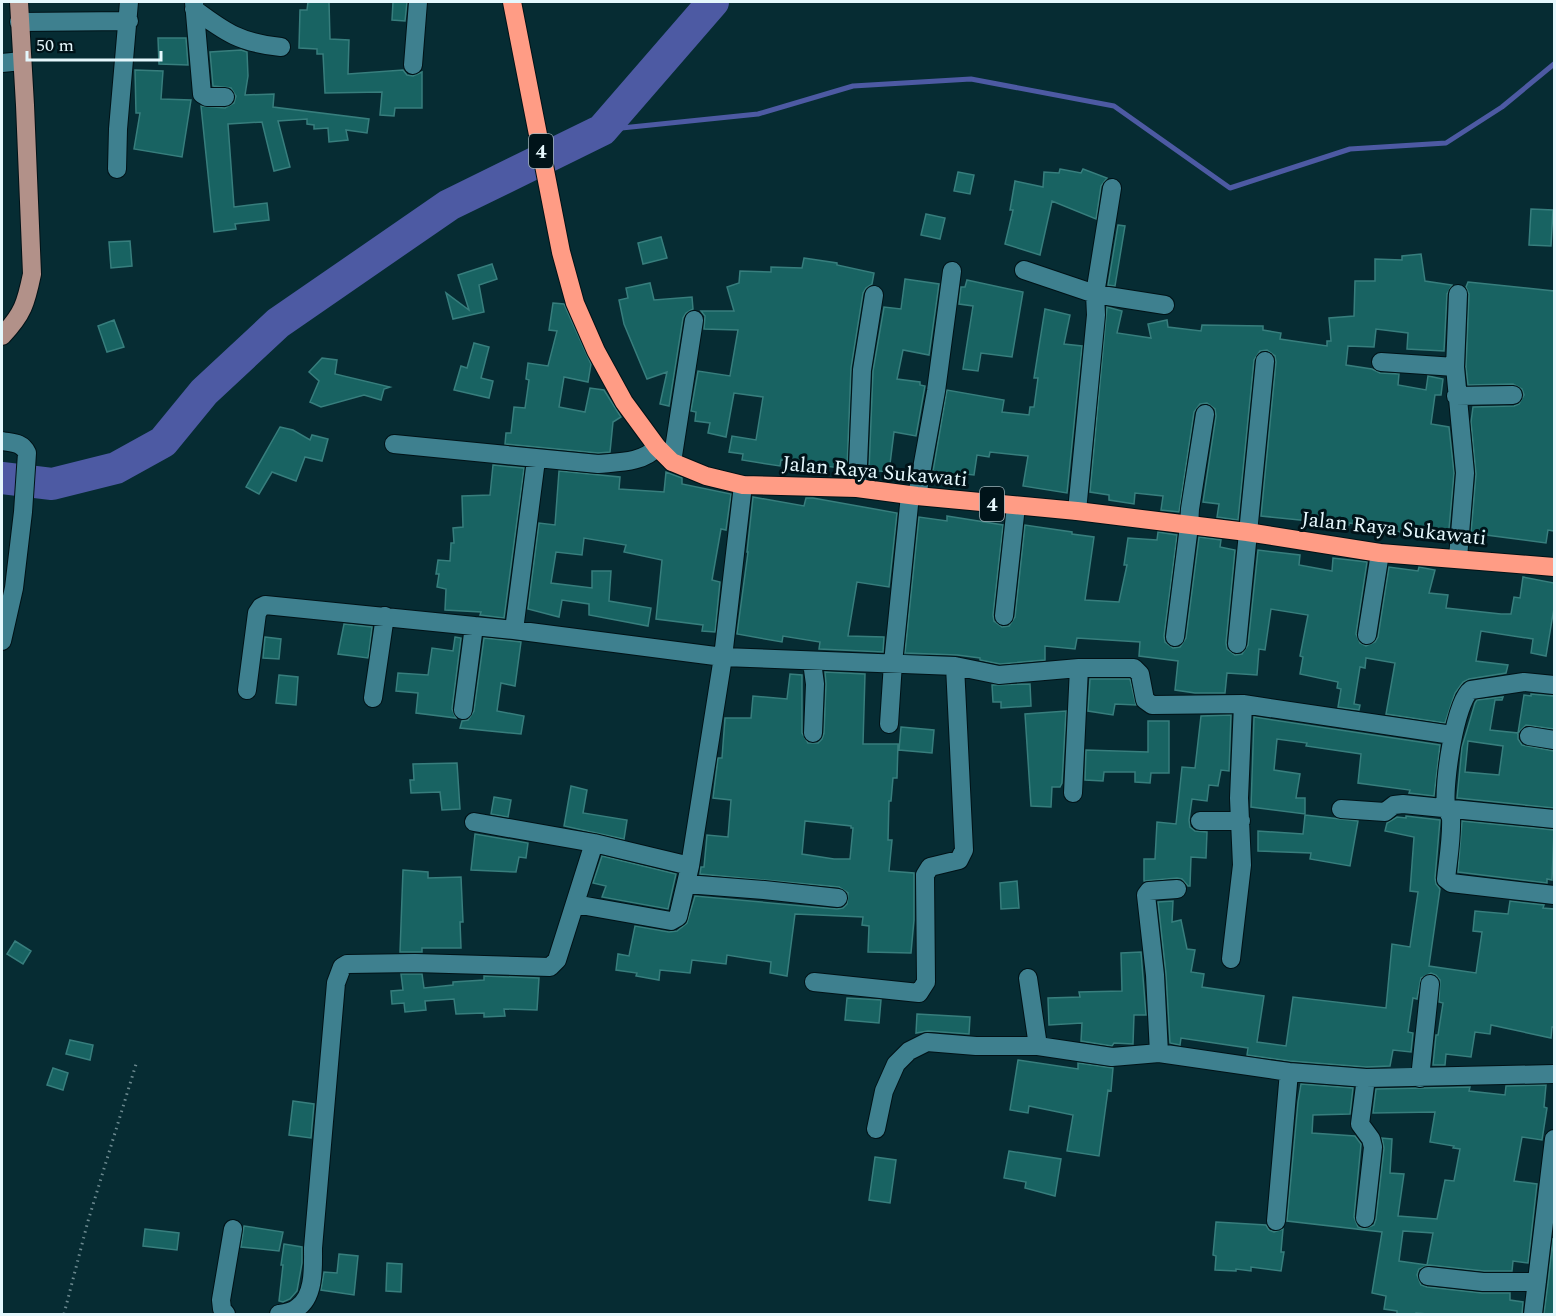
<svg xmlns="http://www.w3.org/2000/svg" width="1556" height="1316" font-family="Spectral,serif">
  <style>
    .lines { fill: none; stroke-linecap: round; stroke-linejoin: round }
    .stream { stroke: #4d5aa3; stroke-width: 5 }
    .river { stroke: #4d5aa3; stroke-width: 32 }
    .building { fill: #186362; stroke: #377e7d; stroke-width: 1.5; fill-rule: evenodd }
    .minor-casing { stroke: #011217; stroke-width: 20 }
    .major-casing { stroke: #011217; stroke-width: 20 }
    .highway-casing { stroke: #011217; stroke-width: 20 }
    .path { stroke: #6c8a90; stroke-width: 3; stroke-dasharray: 1.5 4.5; stroke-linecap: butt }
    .minor { stroke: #3e808f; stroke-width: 18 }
    .major { stroke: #b29189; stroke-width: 18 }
    .highway { stroke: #ff9c85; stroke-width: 18 }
    .labels { text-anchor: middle; stroke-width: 6; stroke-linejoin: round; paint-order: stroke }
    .shield { fill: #001319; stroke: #a0b3b9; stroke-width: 1.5 }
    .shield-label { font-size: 20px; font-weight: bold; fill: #e5f8fd }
    .street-label { font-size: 21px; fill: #e5f8fd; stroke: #001319 }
  </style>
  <rect width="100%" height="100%" fill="#062c33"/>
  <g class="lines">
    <!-- stream -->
    <path class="stream" d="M602,130L758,114L853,86L971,79L1114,106L1230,188L1350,149L1446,143L1502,107L1554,64"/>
    <!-- river -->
    <path class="river" d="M2,478L52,484L116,468L163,442L204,392L278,323L449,205L602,130L713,2"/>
  </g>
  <!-- building -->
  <path class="building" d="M308,2H329L330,39L349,40L348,74L403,70L407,75L413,76L422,72V108H395L394,116L380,115L382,92L325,93L323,54H317V49L299,48L300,10H307Z
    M393,2H407L405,21L392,20Z
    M158,38H186L188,65L159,64Z
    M241,50L247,52L248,76L245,95L274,94L273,107L369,119L367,133L346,130L348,140L329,142L328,128L314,129V125L307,124V119L278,121L290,167L274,171L262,122L228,124L234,207L267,203L269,220L235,224L236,229L214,232L201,106L225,108L234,103L236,96L231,88L213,86L210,52Z
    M135,70L163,71L161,99L191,100L182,157L134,149L140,113H136Z
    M1060,169L1081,173L1083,169L1107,178L1101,186L1096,219L1052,201L1040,255L1005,244L1013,210H1010L1015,181L1043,187L1044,172L1059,173Z
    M958,172L974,175L970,194L954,191Z
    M1531,209L1553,210L1551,246L1529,245Z
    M926,214L945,218L940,239L921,235Z
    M1118,225L1125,226L1115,286L1108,285Z
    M661,237L667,258L643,264L638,243Z
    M130,241L132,266L111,268L109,242Z
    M1421,254L1425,281L1452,285L1447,294L1444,351L1407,349L1408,333L1376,329L1374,347L1348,346L1346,365L1372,369L1380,373L1399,374L1398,385L1426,390L1428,376L1443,379L1441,395H1435L1431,424L1449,427L1454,473L1448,540L1395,531L1394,535L1380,533L1381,528L1349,523V525L1261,516L1276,362L1275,356L1267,350L1260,351L1254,360L1238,520L1217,517L1219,504L1203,502L1216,416L1215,409L1207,403L1200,404L1194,412L1179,512L1161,510L1163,496L1135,493L1134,504L1109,500V495L1090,492L1107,307L1122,311L1117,333L1151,338L1148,324L1167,320L1168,327L1201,331L1202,325L1263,326V330L1281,333L1280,339L1327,346V341H1331L1329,318L1354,316L1355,281H1375V259L1402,260V256Z
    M804,258L837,263V265L874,273L872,284L866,288L863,293L851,368L847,469L781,460L780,466L742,460L743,454L729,452L732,436L756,440L763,397L734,393L726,437L708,433L710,423L695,421L696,412L691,411L698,371L730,376L738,330L704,329L705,316L701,311H734L727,287L739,283L740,271L771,272V267L802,268Z
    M492,264L497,279L479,285L484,312L453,319L446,293L469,310L458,275Z
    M905,279L939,284L929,355L903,350L897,379L920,382V385L925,386L916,436L894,432L889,472L869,470L873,371L884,307L901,309Z
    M967,280L1023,292L1012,357L981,353L978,371L963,369L973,306L959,304L961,287H965Z
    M1468,282L1554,291V531L1548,530L1546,543L1471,533L1476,474L1471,422L1473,407L1514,406L1519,404L1524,395L1522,389L1513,384L1468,385L1466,367L1469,294L1466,287Z
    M650,283L654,300L692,297L693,309L686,313L683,318L669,406L660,404L667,372L647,379L624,324L619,300L628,298L626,288Z
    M553,303L564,304L591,364L588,382L564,377L559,407L585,412L590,388L604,390L621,417L613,422L610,452L598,453L505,444L506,433H511L514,407L525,408L529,380L526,379L528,363L548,366L557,331L549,330Z
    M1045,309L1070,315L1064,344L1082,346L1067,493L1023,486L1028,456L990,452L989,457L977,455L974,475L956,473L954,480L932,477L947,390L1004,400L1002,412L1029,415L1030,407H1034L1038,378H1034Z
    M114,320L124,347L107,352L98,326Z
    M474,343L489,347L481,378L493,381L489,398L454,390L461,366L467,368Z
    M322,358L337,360L335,374L390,387L384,389L381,400L364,395L321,407L310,402L319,381L309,372Z
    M280,427L293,430L310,440L312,435L328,439L322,461L305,457L296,481L272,472L259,494L246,487Z
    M493,465L524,468L504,618L480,615L481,612L445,610L446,589L437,587L439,574H436L438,560L450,561L451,543H454L453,528L463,527L462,496L490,495Z
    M559,471L620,477L619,489L664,492L666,472L682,478V484L731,494L726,530L721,529L712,580L720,582L715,632L702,631L703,625L656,619L662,560L624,552L626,545L584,538L582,555L556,552L551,583L592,588V571H611L609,601L651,608L648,626L589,615V604L562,600L559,617L528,609L539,523L555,525Z
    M753,497L804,506L806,498H813L897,513L889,587L857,582L848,636L884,637L883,652L819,649L820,642L783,636L782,642L737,634L748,552H747Z
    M947,516L1003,525L993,615L994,621L1002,627L1009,626L1015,617L1025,525L1072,532V534L1094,537L1085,600L1119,602L1127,565H1124L1128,538L1157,540L1158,532L1177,535L1164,636L1165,642L1173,648L1180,647L1186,638L1199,537L1221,540L1220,547L1235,550L1226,643L1227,649L1235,655L1242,654L1248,645L1258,550L1300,555L1299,565L1332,571L1333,558L1367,562L1356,634L1360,643L1366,646L1375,642L1378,637L1389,567L1418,571L1419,567L1435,570L1429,593L1448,595L1446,608L1501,614H1511L1514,597L1520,598L1523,577L1554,583V608L1546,656L1531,653L1533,639L1481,631L1476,661L1508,665L1506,673L1469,679L1463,682L1455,693L1445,723L1386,714L1395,663L1366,658L1365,668L1360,667L1354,704L1360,705L1359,710L1338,707L1341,689L1337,688L1338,682L1300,674L1303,657L1300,656L1308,615L1271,609L1265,650L1259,649L1257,675L1227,673L1225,693H1195L1175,690L1178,661L1139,656L1140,642L1077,638L1075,649L1045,646V660L1000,664L980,660V658L957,655L905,653L919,517L947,521Z
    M344,624L372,627L368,658L338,654Z
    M265,637L281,639L279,659L263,658Z
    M455,637L461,638L452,709L456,718L416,713L418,693L396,691L398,673L428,675L432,648L453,651Z
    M484,638L521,642L515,686L501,683L497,711L524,716L521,734L460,728L462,721L468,720L474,711Z
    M825,672L865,674L863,744H898L897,778H893L891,801H889L888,840H892L889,871L914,873V920L911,953L868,952L869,926L862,925L863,917L795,914L787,976L770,973L771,962L727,955L726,964L692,960L690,973L660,970L659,980L636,976L637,973L616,970L618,954L629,956L635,926L669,932L677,931L687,923L695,896L837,909L843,908L847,904L848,893L839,887L700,874L701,867H704L707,835L728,837L731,800L713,798L718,758H722L725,718H751L753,696L787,699L790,674L802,675V733L808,743H818L822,739L824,733L826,684ZM805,821L851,826V828H853L850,859H834L802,854Z
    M279,675L298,677L296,705L276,703Z
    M1090,679H1130L1136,705L1115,704L1113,715L1088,711Z
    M1030,684L1031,706L1001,708V702H993L992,685Z
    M1531,694L1554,696V729L1526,725L1518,733L1524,695L1531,696Z
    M1503,697L1502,700H1495L1490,730L1518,733V739L1522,745L1554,751V808L1457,798L1462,747L1475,703L1477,700ZM1468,741L1503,746L1499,775L1465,772Z
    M1066,711L1062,783L1060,787H1052L1051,807L1031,806L1025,714Z
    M1231,715L1229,771L1221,770L1218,786L1209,785L1207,801L1192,799L1189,820L1190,827L1195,831L1207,832L1206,858L1191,857L1190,886H1188L1182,879L1177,878L1144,881V859H1155L1157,822L1176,824L1182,767L1195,768L1201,716Z
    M1254,717L1440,745L1434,796L1409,793L1410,790L1358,783L1361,754L1306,746L1307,743L1277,739L1274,770L1300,774L1296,798H1305V814L1251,807Z
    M1148,721H1169V773H1151L1150,783L1135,782V772H1104L1103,781L1085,780L1086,750L1148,752Z
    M901,727L934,730L932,753L899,750Z
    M457,763L460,809L442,810L440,792L411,793L410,780H414L413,764Z
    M571,786L587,790L583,813L627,820L624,839L564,826Z
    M494,797L511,800L508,817L491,814Z
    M1305,815L1358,821L1350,866L1310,859L1311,853L1258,851V831L1303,834Z
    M1406,816L1440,820L1435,878L1436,884L1440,889L1429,966L1476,973L1482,932L1473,931L1475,911L1508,914L1510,901L1544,905L1543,908L1554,909V1027H1552L1551,1038L1491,1025L1490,1034L1475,1032L1471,1057L1446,1054L1445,1065H1433L1436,1035H1438L1443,1003L1439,1002L1440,980L1436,975L1431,973L1421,978L1417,999L1413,998L1408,1032L1413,1033L1411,1052L1393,1050L1390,1066L1366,1067L1290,1061L1247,1055L1248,1048L1181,1038L1180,1045L1170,1043L1166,974L1158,902L1173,901L1172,922L1181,920L1187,949L1195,950L1191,972L1204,974L1202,987L1264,996L1257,1042L1286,1046L1293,997L1386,1008L1392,944L1410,947L1418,892L1410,891L1414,837L1385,831L1387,823L1397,817L1406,818Z
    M1462,821L1554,830L1552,880L1547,879V883L1458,872Z
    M475,834L528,843L526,858L519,857L516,872L471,870Z
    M602,856L676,874L668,909L602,897L606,886L593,883Z
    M403,870L428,872V878L461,877L463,922H460L461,948H422V952H400Z
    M1017,881L1019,908L1001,909L1000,883Z
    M15,941L31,951L23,964L7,954Z
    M1141,952L1146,1015H1134L1133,1044L1114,1043L1112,1046L1081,1041L1082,1023L1049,1025L1048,998L1080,997L1079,992L1122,991L1121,953Z
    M401,974H422L424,988L453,985V982L484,980V976L539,978L537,1010L504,1009L505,1016L484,1017V1013L456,1014L454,999L425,1001L426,1010L405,1012L404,1003L392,1004L391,991L403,990Z
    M847,998L881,1000L879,1023L845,1020Z
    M917,1014L970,1017L969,1034L928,1031L916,1033Z
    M70,1040L93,1045L90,1060L66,1054Z
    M1018,1060L1078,1069V1063L1113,1068L1111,1091L1108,1090L1099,1156L1067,1151L1073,1115L1029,1106L1028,1113L1010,1110Z
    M53,1068L68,1073L63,1090L47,1085Z
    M1301,1084L1353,1088L1350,1114L1313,1115L1312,1133L1355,1136L1361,1144L1354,1217L1358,1227L1364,1229L1374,1225L1376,1219L1384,1148L1382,1138L1392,1139L1390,1173L1404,1174L1398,1216L1437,1219L1445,1180L1454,1181L1460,1149L1453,1148L1454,1146L1430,1142L1435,1112L1373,1113L1376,1089L1470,1087L1469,1091L1505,1095L1506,1086L1546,1085L1544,1107L1547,1108L1542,1140L1522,1137L1514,1181L1537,1184L1528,1263L1513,1261L1512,1271H1484L1429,1265L1419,1269L1417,1275L1421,1285L1427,1287L1482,1293H1510V1300L1523,1302L1522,1314H1428L1416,1313L1415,1314H1397V1311L1384,1309L1386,1296L1372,1293L1382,1232L1287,1221L1298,1102ZM1403,1231L1433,1233L1427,1265L1399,1261Z
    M293,1101L314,1104L311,1138L289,1135Z
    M1009,1151L1061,1159L1055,1196L1025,1188L1026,1182L1004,1178Z
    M875,1157L896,1160L890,1203L869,1200Z
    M1216,1222L1266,1225L1269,1230L1274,1232L1283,1229L1281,1252H1284L1281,1271L1251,1267V1271L1236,1269V1271L1215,1270L1216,1256L1213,1255Z
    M244,1226L283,1232L279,1251L241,1247Z
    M145,1229L179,1233L177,1250L143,1246Z
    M1553,1238L1554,1314H1544L1548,1283Z
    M284,1244L302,1247V1263L297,1291L290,1299L283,1302L279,1301L283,1265H281Z
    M339,1254L358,1256L354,1295L321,1290L324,1272L337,1273Z
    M387,1263L402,1264L401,1292L386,1291Z"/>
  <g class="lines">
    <!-- minor casing -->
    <g class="minor-casing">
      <path id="minor" d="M194,2L202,94L207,97H225
        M194,9C226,33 241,43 281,47
        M19,22L129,21
        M2,63L22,61
        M413,65L418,2
        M117,169L118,129L129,2
        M1024,270L1095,294L1165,305
        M1458,294L1455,367L1465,473L1458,558
        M1381,362L1455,367
        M1456,396L1513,395
        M2,441C12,443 22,442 27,453L23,512L14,588L2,641
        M394,444L598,464C618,462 643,463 657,447
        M672,462L694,320
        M857,488L862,370L874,295
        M917,496L936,391L952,271
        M1077,511L1096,315L1095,294L1112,188
        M1004,616L1016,506
        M514,630L536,460
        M1367,635L1380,553
        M1175,637L1189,526L1190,509L1205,414
        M1237,644L1265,361
        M812,662L815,684L813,733
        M1079,668H1134L1140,674L1145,700L1152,705L1243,704L1452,735
        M1554,685L1524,682L1471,690C1455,701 1443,786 1446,806C1446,810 1450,814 1451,818C1452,837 1448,860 1446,879L1451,883L1554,895
        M247,690L257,613L261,607L265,605L514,630L723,657L743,485
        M373,698L385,616
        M463,710L474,626
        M889,724L893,663L910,495
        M1529,736L1554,740
        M1341,809L1385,812L1394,805L1403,804L1554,819
        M1200,821H1241
        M474,822L594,843L690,866
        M686,884L764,890L838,898
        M575,904L671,921L678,917L690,866L723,657L955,666L999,675L1079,668L1073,793
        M1231,959L1242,865L1239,798L1243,704
        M1028,978L1038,1046
        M814,982L919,993L926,982L925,875L930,867L959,860L964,850L955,666
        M1159,1053L1155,975L1146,895L1149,891L1177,889
        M1420,1078L1430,984
        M876,1129L884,1091L896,1064L909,1051L927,1042L976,1046H1038L1112,1057L1159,1053L1289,1072L1366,1078L1554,1074
        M1365,1218L1373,1147L1371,1139L1360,1124L1366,1078
        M1276,1221L1289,1072
        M1428,1276L1483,1282H1537
        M226,1314L222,1309L221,1300L233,1229
        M279,1314C285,1313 292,1312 297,1308C315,1297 313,1266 313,1248L336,983L342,967L347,964L415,963L550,967L557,960L594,843
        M1533,1314L1554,1139"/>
    </g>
    <!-- major casing -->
    <g class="major-casing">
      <path id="major" d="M2,336C23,314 26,303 32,274L25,105L19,2"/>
    </g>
    <!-- highway casing -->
    <g class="highway-casing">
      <path id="highway" d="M512,2L561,252L575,303L596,351L624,402L657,447L672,462L706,476L743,485L857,488L917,496L1077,511L1247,532L1380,553L1554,567"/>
    </g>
    <!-- path -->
    <path class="path" d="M64,1314L88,1221L137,1061"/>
    <!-- minor -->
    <use href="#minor" class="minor"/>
    <!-- major -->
    <use href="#major" class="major"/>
    <!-- highway -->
    <use href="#highway" class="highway"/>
  </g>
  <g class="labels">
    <!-- shield labels -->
    <g class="shield">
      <rect x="529" y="134" width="24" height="34" rx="4.5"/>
      <rect x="980" y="487" width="24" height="34" rx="4.5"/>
    </g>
    <g class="shield-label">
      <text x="541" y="158">4</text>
      <text x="992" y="511">4</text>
    </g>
    <!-- street labels -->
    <g class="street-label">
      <text transform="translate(875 471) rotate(5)" y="7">Jalan Raya Sukawati</text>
      <text transform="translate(1394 528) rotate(6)" y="7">Jalan Raya Sukawati</text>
    </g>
  </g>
  <!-- border -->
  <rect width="1556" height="1316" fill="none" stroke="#e5f8fd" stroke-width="6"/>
  <!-- scale -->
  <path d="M27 51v9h134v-9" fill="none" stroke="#e5f8fd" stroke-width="3"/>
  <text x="36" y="51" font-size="18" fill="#e5f8fd" stroke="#001319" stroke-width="4.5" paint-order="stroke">50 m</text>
</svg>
